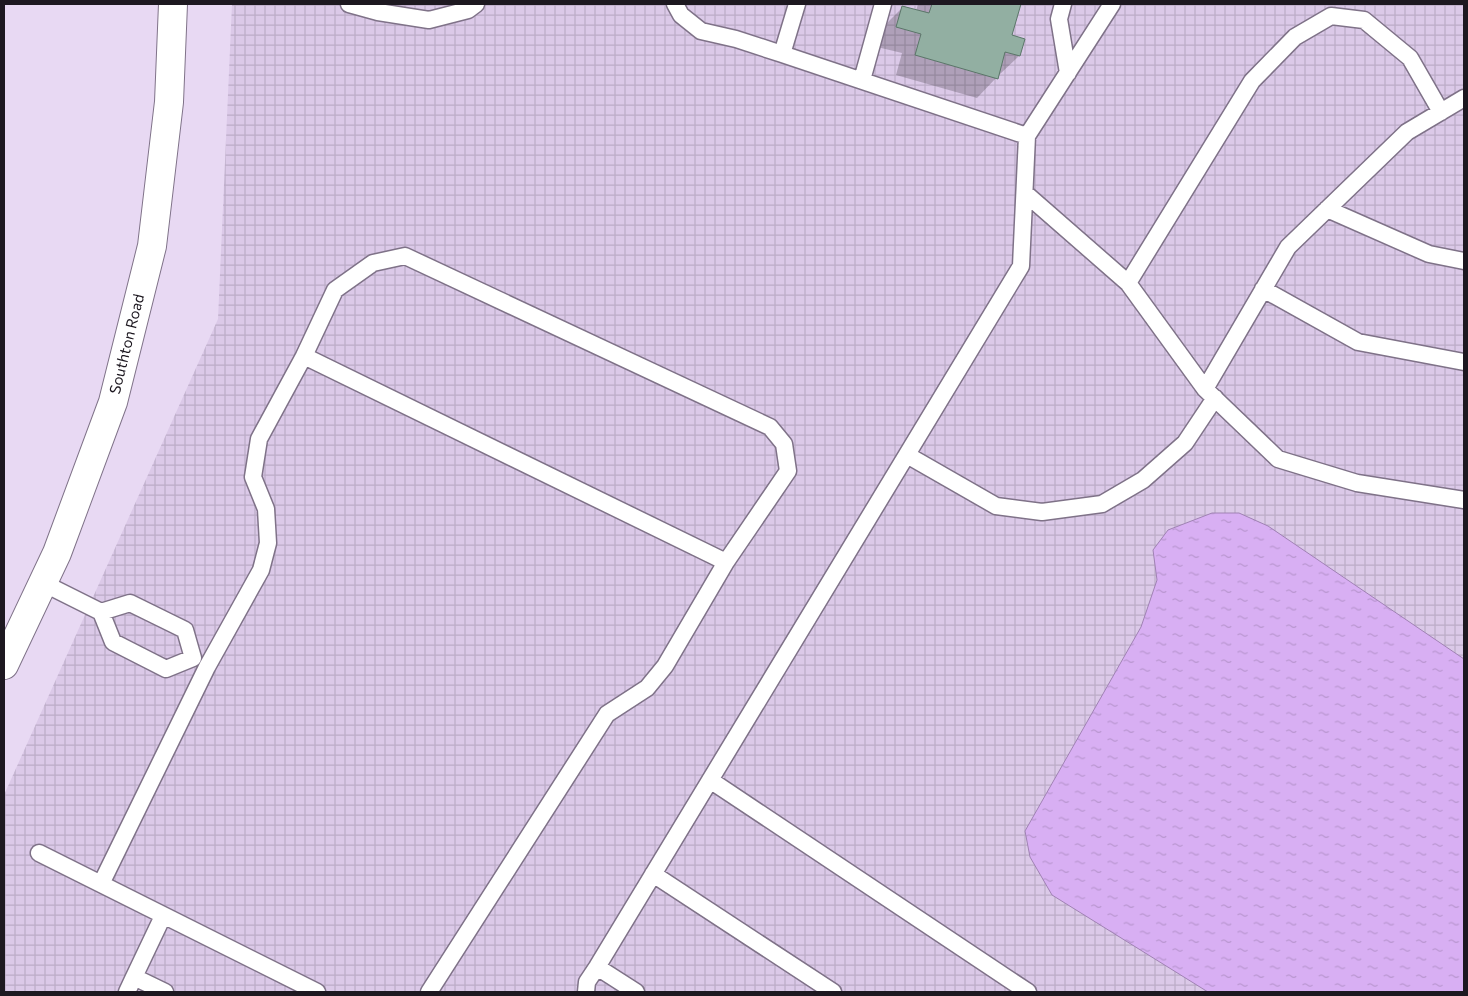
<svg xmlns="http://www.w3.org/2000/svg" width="1468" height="996" font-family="Commissioner,sans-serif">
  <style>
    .industrial { fill: url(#industrial-grid) }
    .water { fill: url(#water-ripples); stroke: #a082b4 }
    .shadow { fill: #0003 }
    .building { fill: #92afa2; stroke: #5b7669 }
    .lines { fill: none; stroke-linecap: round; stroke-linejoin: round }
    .lane-casing { stroke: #7f7288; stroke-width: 19 }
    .secondary-casing { stroke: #7f7288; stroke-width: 30 }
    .lane { stroke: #fff; stroke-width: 16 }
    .secondary { stroke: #fff; stroke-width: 28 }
    .labels { text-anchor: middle; stroke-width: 4.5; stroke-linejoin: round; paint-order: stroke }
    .street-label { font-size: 15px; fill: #1d1820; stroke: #fff }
  </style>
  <defs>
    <pattern id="industrial-grid" width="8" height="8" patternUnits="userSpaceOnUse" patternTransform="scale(1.25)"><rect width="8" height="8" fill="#dbc9e8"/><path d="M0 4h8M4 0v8" fill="none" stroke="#bcacc7"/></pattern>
    <pattern id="water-ripples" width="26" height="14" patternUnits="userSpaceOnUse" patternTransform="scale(1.25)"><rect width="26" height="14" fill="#d8aff3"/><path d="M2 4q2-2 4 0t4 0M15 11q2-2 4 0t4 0" fill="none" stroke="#b996d0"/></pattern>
  </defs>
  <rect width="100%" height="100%" fill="#e8d9f3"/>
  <!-- industrial -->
  <path class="industrial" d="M232,4H1464V992H4V795L218,319Z"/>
  <!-- water -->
  <path class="water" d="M1212,513H1239L1268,526L1464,659V992H1208L1052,895L1030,857L1025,831L1141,627L1157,580L1153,550L1168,530Z"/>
  <!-- shadow -->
  <path class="shadow" d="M918,4H1019L1010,36L1019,56L999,75H997L996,78L977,98L896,75L902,53L877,47L883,27L903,7L916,11Z"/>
  <!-- building -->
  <path class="building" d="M932,4H1021L1012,35L1025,39L1020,56L1005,52L998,79L915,55L921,34L896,27L902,6L929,13Z"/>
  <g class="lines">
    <!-- lane casing -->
    <g class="lane-casing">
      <path id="lane" d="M349,4L378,12L429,20L468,10L476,4
        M675,4L681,15L701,31L736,39L782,54
        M797,4L782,54L1027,136
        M1063,4L1059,19L1068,73
        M862,80L883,4
        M1025,193L1128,283L1205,389L1278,459L1357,483L1464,500
        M1327,209L1429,254L1464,261
        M1128,283L1252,81L1295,37L1331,16L1364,20L1410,58L1441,112
        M1263,289L1358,342L1464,362
        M304,356L335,290L373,263L405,256L770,427L784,444L788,471L726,562
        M1205,389L1288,247L1407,132L1464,98
        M907,455L996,506L1042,512L1102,504L1143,480L1185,443L1215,398
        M43,583L101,612L113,642L166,669L193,658L185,630L130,603L101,612
        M710,780L1028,992
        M39,853L101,884
        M653,874L833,992
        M597,967L636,992
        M134,977L163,916
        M127,992L134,977L165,992
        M317,992L101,884L207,667L261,570L268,543L266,509L253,477L259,439L304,356L726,562L665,666L647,688L607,714L429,992
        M586,992L587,982L597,967L1021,266L1027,136L1112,4"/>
    </g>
    <!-- secondary casing -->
    <g class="secondary-casing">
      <path id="secondary" d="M4,665L57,553L113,402L152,246L169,102L173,4"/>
    </g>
    <!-- lane -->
    <use href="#lane" class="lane"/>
    <!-- secondary -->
    <use href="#secondary" class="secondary"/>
  </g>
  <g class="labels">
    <!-- street labels -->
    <g class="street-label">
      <text transform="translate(127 344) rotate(-76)" y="5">Southton Road</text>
    </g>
  </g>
  <!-- border -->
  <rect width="1468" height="996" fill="none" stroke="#1d1820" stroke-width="10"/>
</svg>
